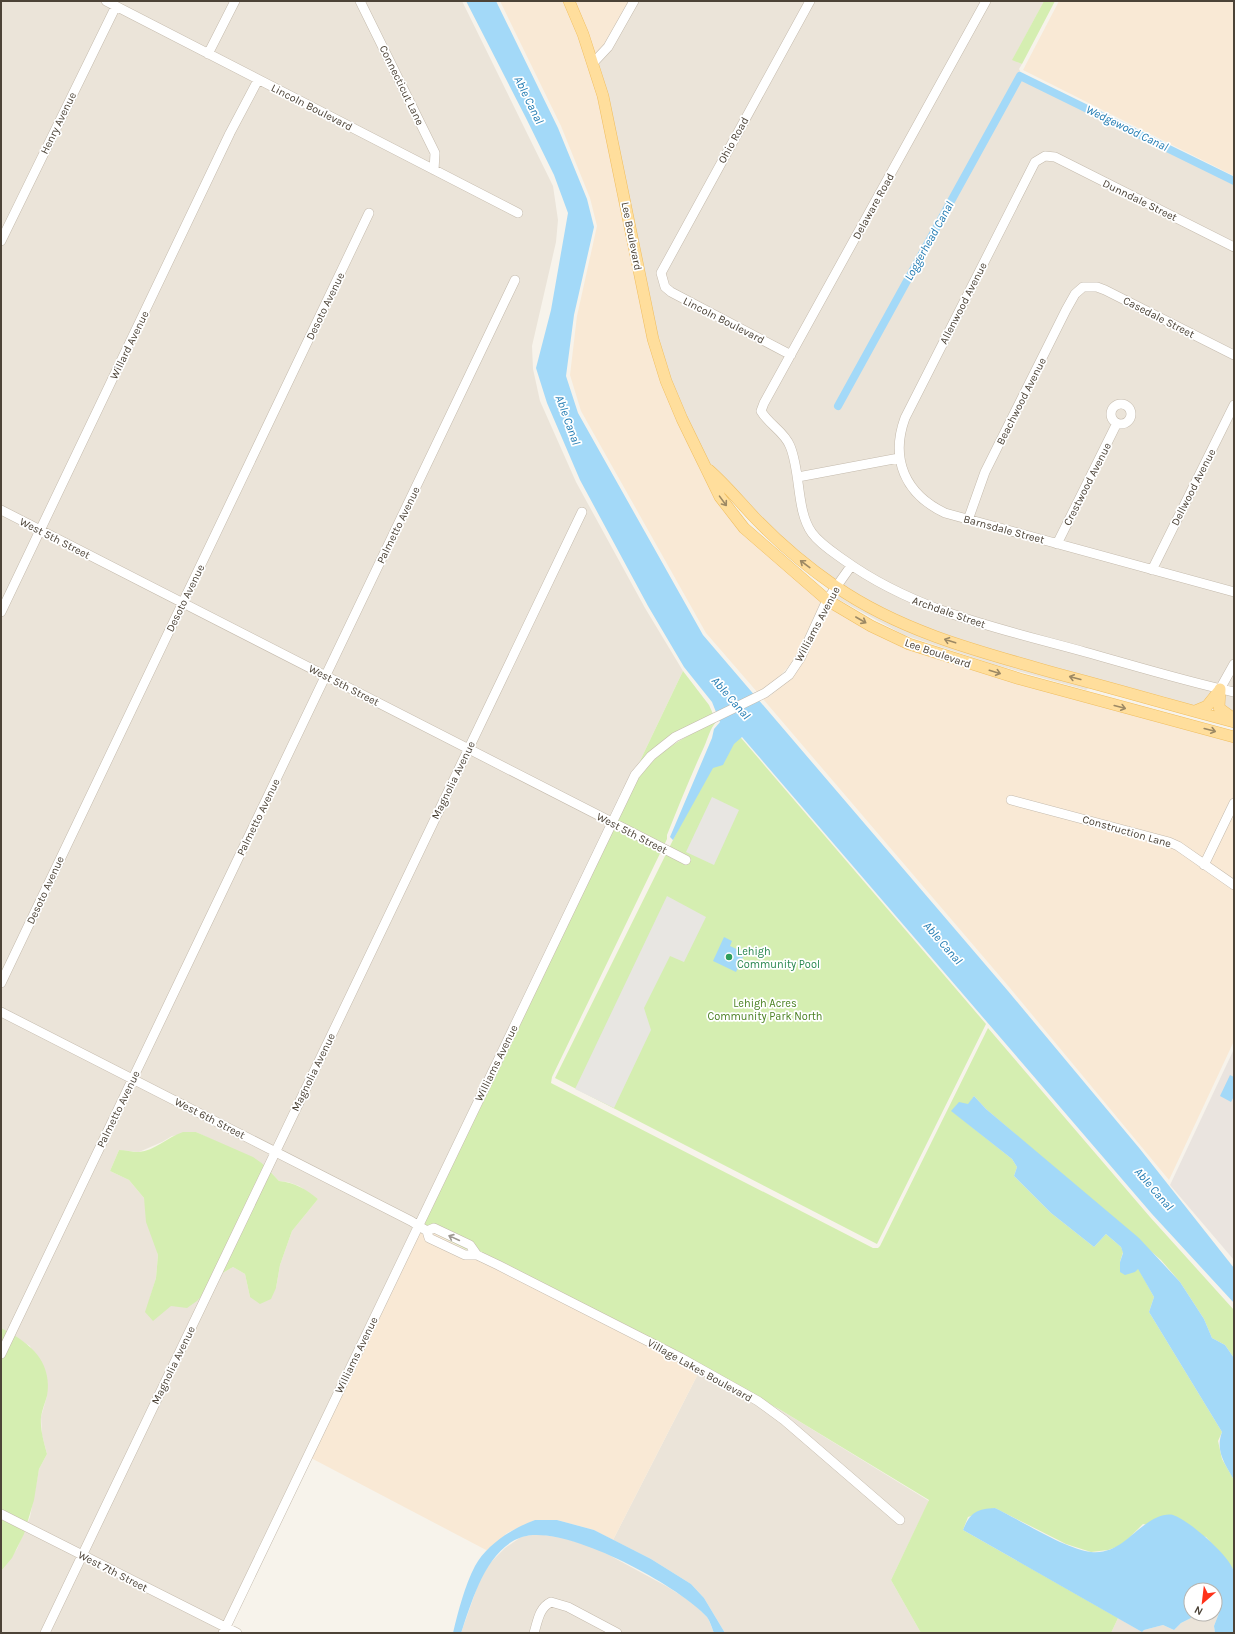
<svg xmlns="http://www.w3.org/2000/svg" width="1235" height="1634" font-family="Karla,sans-serif">
  <style>
    .residential { fill: #ebe4d9; fill-rule: evenodd }
    .commercial { fill: #f9e9d5 }
    .industrial { fill: #eae4df }
    .green { fill: #d5eeb1 }
    .parking { fill: #e8e6e2 }
    .water { fill: #a3d9f8 }
    .lines { fill: none; stroke-linecap: round; stroke-linejoin: round }
    .canal { stroke: #a3d9f8; stroke-width: 8 }
    .minor-casing { stroke: #c4baac; stroke-width: 10 }
    .major-casing { stroke: #f0be60; stroke-width: 12 }
    .minor { stroke: #fff; stroke-width: 9 }
    .major { stroke: #ffde9c; stroke-width: 11 }
    .oneway { stroke: #9d8964 }
    .oneway2 { stroke: #9d9891 }
    .leisure-dot { fill: #2e9e5b; stroke: #fff; stroke-width: 1.5 }
    .labels { text-anchor: middle; stroke-width: 3.5; stroke-linejoin: round; paint-order: stroke }
    .street-label { font-size: 11px; fill: #4c4337; stroke: #fff }
    .leisure-label { font-size: 11px; fill: #27864d; stroke: #fff; text-anchor: start }
    .park-label { font-size: 11px; fill: #4a8022; stroke: #fff }
    .water-label { font-size: 12px; font-style: italic; fill: #227cb3; stroke: #fff }
  </style>
  <rect width="100%" height="100%" fill="#f7f3eb"/>
  <!-- residential -->
  <path class="residential" d="M1,1H462L553,186L558,220L556,242L532,346L533,369L540,401L576,482L645,608L683,671L639,763L622,790L218,1633H1V1571L17,1549L30,1517L39,1469L47,1454L42,1435L41,1417L47,1396L30,1346L1,1328ZM196,1132L263,1164L279,1181L288,1182L299,1186L318,1199L292,1231L280,1265L276,1288L250,1297L245,1274L233,1267L221,1274L184,1306H171L149,1301L156,1278L158,1255L144,1198L129,1180L110,1171L119,1150L139,1152L162,1142L172,1136Z
    M629,1H1044L1013,59L1022,64L1019,69L1021,73L1234,180V714L1208,700L1196,707L1165,697L1025,660L917,625L882,608L835,581L803,558L708,464L685,417L662,356L597,63Z
    M837,593L878,616L1089,688L1086,690L996,665L904,635L834,597Z
    M700,1370L779,1409L929,1501L891,1580L921,1633H725L704,1598L691,1584L651,1559L613,1540Z
    M537,1534L563,1538L596,1548L666,1586L693,1603L708,1618L714,1633H461L479,1582L489,1564L505,1548L521,1537Z
    M1191,1597V1614H1215L1216,1606L1219,1613L1214,1626L1215,1633H1111L1118,1618L1142,1632L1144,1630L1163,1625L1174,1630L1181,1623L1191,1618L1188,1599Z"/>
  <!-- commercial -->
  <path class="commercial" d="M500,1H565L579,35L599,98L640,301L699,468L716,499L822,602L792,663L772,684L758,693L706,633L581,411L570,375L577,316L597,226L590,198L561,126Z
    M574,1H629L597,63Z
    M1059,1H1234V176L1023,70Z
    M829,606L869,630L1087,703L1234,741V1041L1169,1180L1010,988L763,699L770,696L791,678Z
    M422,1227L700,1370L613,1540L594,1530L557,1520H535L507,1533L488,1551L311,1458Z"/>
  <!-- industrial -->
  <path class="industrial" d="M1234,1049V1260L1170,1185Z"/>
  <!-- green -->
  <path class="green" d="M1044,1H1055L1022,64L1012,60Z
    M683,671L709,705L713,714C685,727 660,740 639,763Z
    M716,722C710,729 708,738 704,747C691,775 679,805 667,835V839L552,1077L551,1083L873,1248H878L880,1246L988,1028L1150,1217L1234,1310V1358L1225,1345L1212,1338L1204,1319L1180,1282L1161,1260L986,1109L974,1096L969,1104L952,1111L1012,1159L1017,1167L1014,1176L1051,1213L1094,1247L1106,1234L1121,1247L1123,1252L1120,1262L1138,1268L1154,1297L1149,1312L1222,1432L1218,1441L1222,1459L1234,1480V1571L1224,1557L1206,1537L1143,1524L1122,1545L1108,1550L1091,1552L1066,1544L995,1508L968,1517L963,1530L1118,1618L1111,1633H921L891,1580L929,1500L779,1409L422,1227L638,777C664,747 682,738 716,722Z
    M730,725L986,1024L877,1244L555,1078Z
    M183,1132H196L253,1157L263,1164L279,1181C294,1182 307,1190 318,1199L292,1231L280,1265L276,1288L271,1299L260,1304L250,1297L245,1274L233,1267L221,1274L197,1301L187,1308L171,1306L153,1321L145,1312L156,1278L158,1255L146,1222L144,1198L129,1180L110,1171L119,1150C125,1150 132,1152 139,1152C154,1151 168,1137 183,1132Z
    M1,1328C29,1342 53,1361 47,1396C45,1403 42,1410 41,1417C40,1430 44,1442 47,1454L39,1469L34,1500L24,1534L12,1558L1,1571Z"/>
  <!-- parking -->
  <path class="parking" d="M712,797L739,810L714,865L686,852Z
    M667,896L706,917L684,962L670,956L644,1008L651,1030L614,1108L575,1089Z"/>
  <!-- water -->
  <path class="water" d="M466,1H496L558,128L587,199L594,227L574,315L566,376L578,413L703,635L1008,991L1140,1149L1234,1268V1303L1152,1214L742,737L734,744L723,765L713,768L673,840L670,837L712,738L714,729L720,722L712,702L684,667L648,606L580,480L547,403L536,368L551,310L568,213L554,175L526,118Z
    M724,937L732,941L730,946L745,953L736,972L713,961Z
    M1230,1075L1234,1077V1096L1231,1102L1220,1096Z
    M974,1096L986,1109L1139,1238L1180,1282L1204,1319L1212,1338L1225,1345L1234,1358V1480C1225,1464 1215,1451 1222,1432L1149,1312L1154,1297L1138,1269L1135,1272L1125,1275L1120,1272V1262L1123,1253L1121,1247L1106,1234L1094,1247L1051,1213L1014,1176L1017,1167L1012,1159L951,1111L959,1102L968,1104Z
    M995,1508C1020,1520 1065,1549 1091,1552C1121,1555 1134,1527 1158,1517C1162,1515 1169,1514 1173,1515C1189,1520 1231,1557 1234,1572C1235,1587 1234,1617 1234,1633H1215L1214,1626L1219,1613L1215,1606V1590H1191V1597L1188,1599L1191,1618L1181,1623L1174,1630L1163,1625L1144,1630L1142,1632L963,1530C970,1513 976,1509 995,1508Z
    M535,1520H557L594,1530L651,1559L691,1584L704,1598L725,1633H714C712,1628 710,1621 707,1617C678,1585 564,1523 522,1537C486,1549 472,1601 461,1633H453C458,1612 465,1585 475,1566C487,1544 513,1528 535,1520Z"/>
  <g class="lines">
    <!-- canal -->
    <path class="canal" d="M838,406L1020,76L1234,181"/>
    <!-- minor casing -->
    <g class="minor-casing">
      <path id="minor" d="M106,1L518,213
        M360,1L435,153L434,170
        M986,1L764,403L761,411C769,425 784,431 790,446C801,472 796,511 812,533C820,544 833,552 844,560C916,612 1002,629 1085,652C1135,666 1184,681 1234,692
        M208,54L235,1
        M593,63L608,47L634,1
        M1,241L116,6
        M1234,247L1055,157L1045,156L1035,162L905,418C890,459 905,494 945,513L1234,592
        M791,355L671,292L665,287L661,273L810,1
        M1111 414a10 10 0 1 1 20 0a10 10 0 1 1-20 0Z
        M798,477L899,458
        M1,510L686,860
        M968,520L985,472L1066,310L1075,294L1083,287H1097L1105,290L1234,355
        M1057,544L1117,423
        M1152,570L1234,405
        M1,612L230,133L258,80
        M1220,689L1234,664
        M1011,800L1169,842L1178,846L1234,885
        M1204,865L1234,803
        M1,983L369,213
        M1,1012L411,1221L427,1231L429,1238L465,1255H477L498,1265L681,1358L758,1401L784,1420L900,1520
        M427,1231L434,1228L470,1245L477,1255
        M1,1354L515,280
        M1,1514L237,1633
        M45,1633L582,512
        M223,1633L635,775L651,756L675,737L765,693L789,675L801,657L827,600L851,566
        M534,1633C538,1620 539,1608 551,1602L568,1607L617,1633"/>
    </g>
    <!-- major casing -->
    <g class="major-casing">
      <path id="major" d="M569,1L583,34L603,96L653,339L666,381L682,419L720,497L744,528L827,600L871,626L909,644L1020,679L1234,737
        M709,470C726,485 739,501 755,518C779,543 806,566 835,586C903,633 984,653 1062,675C1119,690 1177,707 1234,722
        M1220,689L1219,708L1234,719
        M1195,711L1207,706L1219,691"/>
    </g>
    <!-- minor -->
    <use href="#minor" class="minor"/>
    <!-- major -->
    <use href="#major" class="major"/>
  </g>
  <!-- one-way arrows -->
  <defs><path id="oneway-shaft" d="M-6 0H5M1.5-3L5.5 0L1.5 3" fill="none" stroke-width="1.6" stroke-linecap="round" stroke-linejoin="round"/></defs>
  <g class="oneway">
    <use href="#oneway-shaft" transform="translate(723 501) rotate(54)"/>
    <use href="#oneway-shaft" transform="translate(805 564) rotate(-143)"/>
    <use href="#oneway-shaft" transform="translate(861 620) rotate(30)"/>
    <use href="#oneway-shaft" transform="translate(950 641) rotate(-162)"/>
    <use href="#oneway-shaft" transform="translate(995 672) rotate(17)"/>
    <use href="#oneway-shaft" transform="translate(1075 678) rotate(-165)"/>
    <use href="#oneway-shaft" transform="translate(1120 707) rotate(15)"/>
    <use href="#oneway-shaft" transform="translate(1210 730) rotate(15)"/>
  </g>
  <use class="oneway2" href="#oneway-shaft" transform="translate(454 1238) rotate(-155)"/>
  <!-- markers -->
  <circle class="leisure-dot" cx="729" cy="957" r="4"/>
  <g class="labels">
    <!-- street labels -->
    <g class="street-label">
      <text transform="translate(402 85) rotate(64)" y="4">Connecticut Lane</text>
      <text transform="translate(312 107) rotate(27)" y="4">Lincoln Boulevard</text>
      <text transform="translate(58 123) rotate(-64)" y="4">Henry Avenue</text>
      <text transform="translate(733 140) rotate(-61)" y="4">Ohio Road</text>
      <text transform="translate(1140 200) rotate(26)" y="4">Dunndale Street</text>
      <text transform="translate(873 206) rotate(-61)" y="4">Delaware Road</text>
      <text transform="translate(632 236) rotate(79)" y="4">Lee Boulevard</text>
      <text transform="translate(963 303) rotate(-63)" y="4">Allenwood Avenue</text>
      <text transform="translate(325 306) rotate(-64)" y="4">Desoto Avenue</text>
      <text transform="translate(1159 317) rotate(27)" y="4">Casedale Street</text>
      <text transform="translate(724 320) rotate(27)" y="4">Lincoln Boulevard</text>
      <text transform="translate(129 345) rotate(-64)" y="4">Willard Avenue</text>
      <text transform="translate(1021 401) rotate(-63)" y="4">Beachwood Avenue</text>
      <text transform="translate(1087 484) rotate(-63)" y="4">Crestwood Avenue</text>
      <text transform="translate(1193 487) rotate(-63)" y="4">Dellwood Avenue</text>
      <text transform="translate(398 525) rotate(-64)" y="4">Palmetto Avenue</text>
      <text transform="translate(1004 529) rotate(15)" y="4">Barnsdale Street</text>
      <text transform="translate(55 538) rotate(27)" y="4">West 5th Street</text>
      <text transform="translate(185 598) rotate(-64)" y="4">Desoto Avenue</text>
      <text transform="translate(949 612) rotate(19)" y="4">Archdale Street</text>
      <text transform="translate(817 624) rotate(-62)" y="4">Williams Avenue</text>
      <text transform="translate(938 653) rotate(19)" y="4">Lee Boulevard</text>
      <text transform="translate(344 685) rotate(27)" y="4">West 5th Street</text>
      <text transform="translate(453 780) rotate(-64)" y="4">Magnolia Avenue</text>
      <text transform="translate(258 817) rotate(-64)" y="4">Palmetto Avenue</text>
      <text transform="translate(1127 831) rotate(16)" y="4">Construction Lane</text>
      <text transform="translate(632 833) rotate(27)" y="4">West 5th Street</text>
      <text transform="translate(45 890) rotate(-65)" y="4">Desoto Avenue</text>
      <text transform="translate(496 1063) rotate(-64)" y="4">Williams Avenue</text>
      <text transform="translate(313 1072) rotate(-64)" y="4">Magnolia Avenue</text>
      <text transform="translate(118 1109) rotate(-64)" y="4">Palmetto Avenue</text>
      <text transform="translate(210 1118) rotate(27)" y="4">West 6th Street</text>
      <text transform="translate(356 1355) rotate(-64)" y="4">Williams Avenue</text>
      <text transform="translate(173 1365) rotate(-64)" y="4">Magnolia Avenue</text>
      <text transform="translate(700 1370) rotate(29)" y="4">Village Lakes Boulevard</text>
      <text transform="translate(113 1571) rotate(27)" y="4">West 7th Street</text>
    </g>
    <!-- leisure labels -->
    <g class="leisure-label">
      <text x="737" y="955">Lehigh<tspan x="737" dy="13">Community Pool</tspan></text>
    </g>
    <!-- park labels -->
    <g class="park-label">
      <text x="765" y="1007">Lehigh Acres<tspan x="765" dy="13">Community Park North</tspan></text>
    </g>
    <!-- water labels -->
    <g class="water-label">
      <text transform="translate(529 100) rotate(64)" y="4">Able Canal</text>
      <text transform="translate(1127 128) rotate(26)" y="4">Wedgewood Canal</text>
      <text transform="translate(929 241) rotate(-61)" y="4">Loggerhead Canal</text>
      <text transform="translate(568 420) rotate(70)" y="4">Able Canal</text>
      <text transform="translate(731 698) rotate(49)" y="4">Able Canal</text>
      <text transform="translate(943 943) rotate(49)" y="4">Able Canal</text>
      <text transform="translate(1154 1189) rotate(49)" y="4">Able Canal</text>
    </g>
  </g>
  <!-- border -->
  <rect width="1235" height="1634" fill="none" stroke="#4c4337" stroke-width="4"/>
  <!-- north arrow -->
  <g transform="translate(1203 1602) rotate(208)"><circle r="19" fill="#ffffff" stroke="#b7b4af"/>
  <path d="M0-3L7 15L0 10L-7 15Z" fill="#ff321a"/>
  <text y="-6" font-size="11" font-weight="bold" text-anchor="middle" fill="#4c4337">N</text>
  </g>
</svg>
